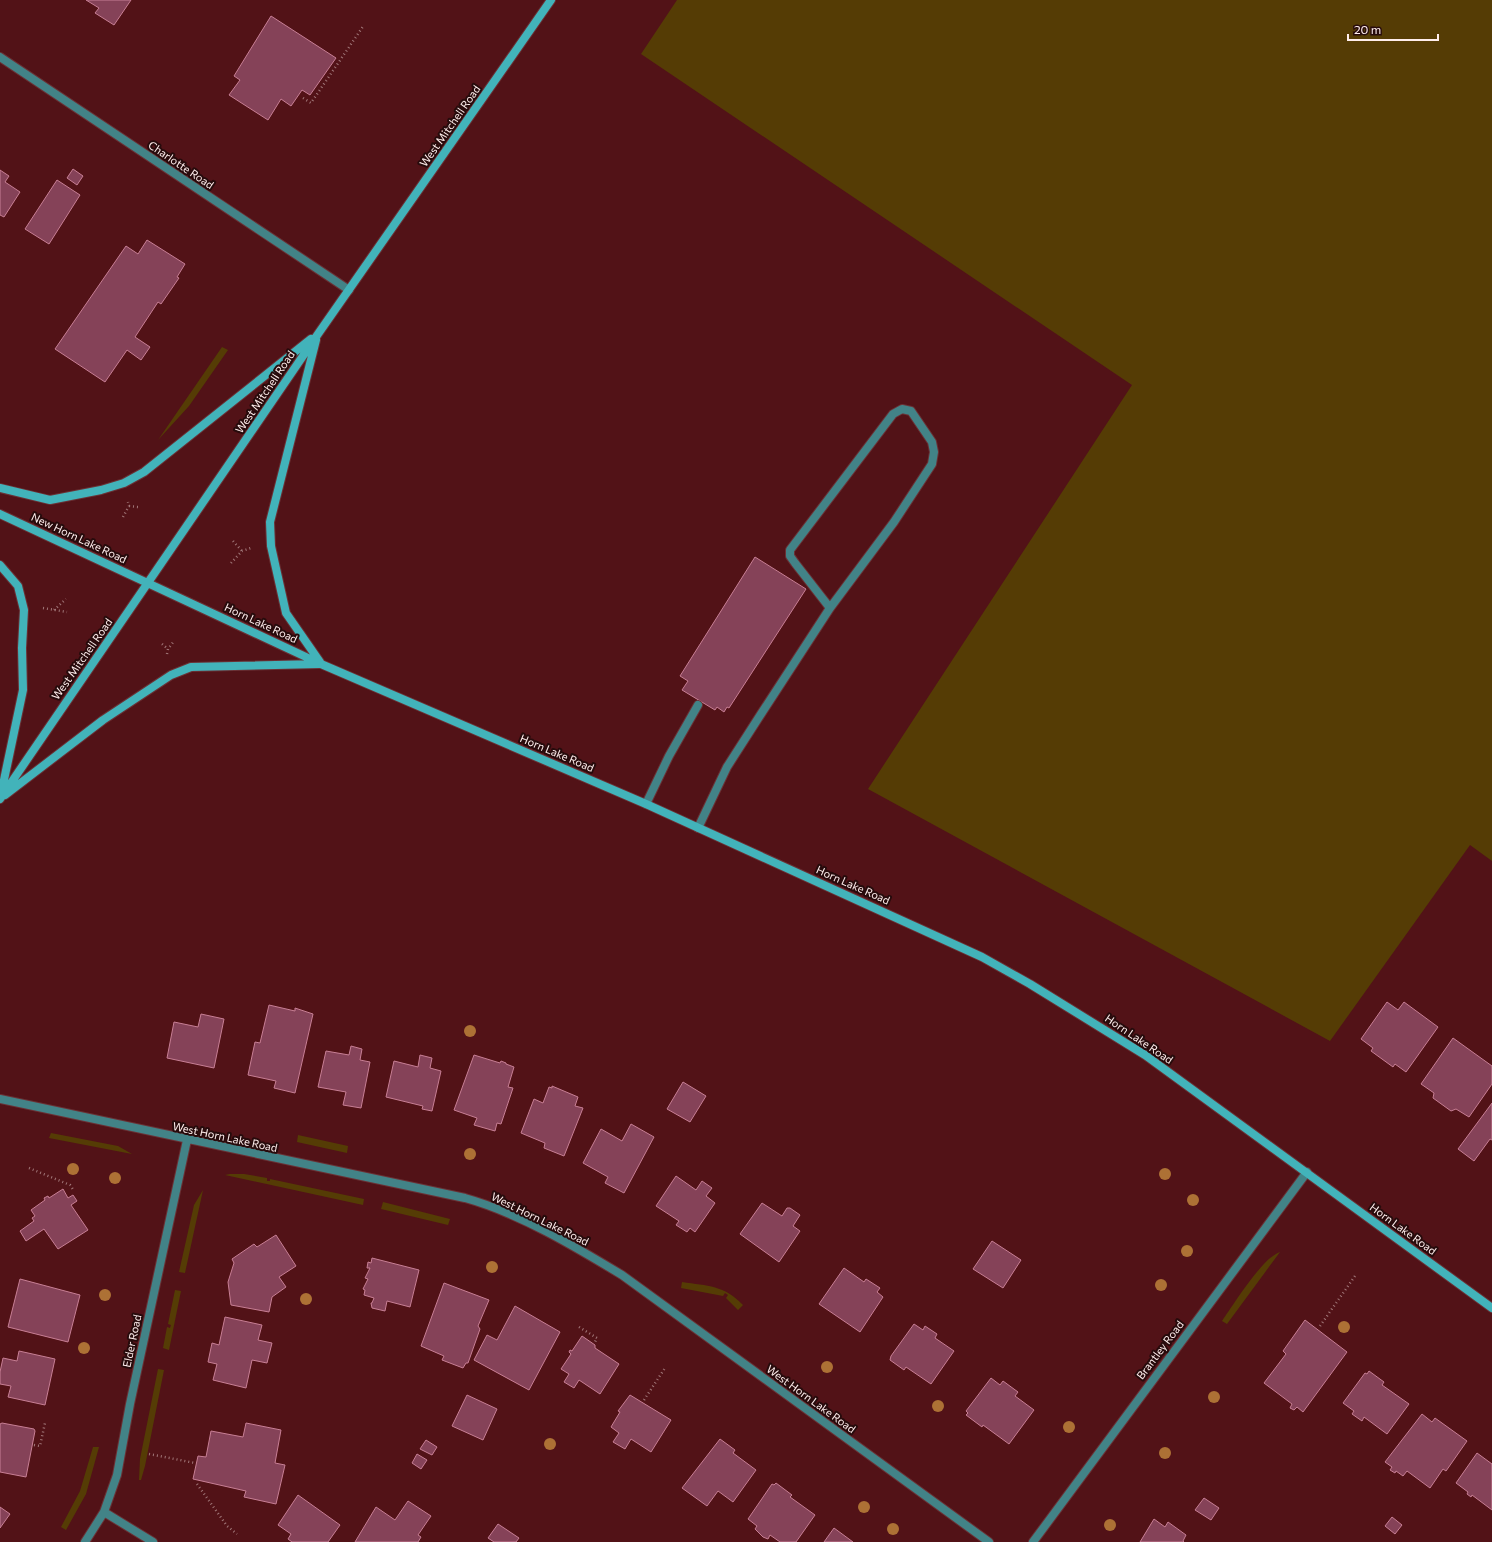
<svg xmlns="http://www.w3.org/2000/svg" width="1492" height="1542" font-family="Commissioner,sans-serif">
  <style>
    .green { fill: #553c05 }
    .building { fill: #854258; stroke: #c87f95 }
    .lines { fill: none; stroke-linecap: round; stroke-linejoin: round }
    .lane-casing { stroke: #6a3135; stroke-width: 10 }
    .street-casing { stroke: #6a3135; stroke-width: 10 }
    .secondary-casing { stroke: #6a3135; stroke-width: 10 }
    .path { stroke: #a17779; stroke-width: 2.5; stroke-dasharray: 1 3; stroke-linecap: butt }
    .lane { stroke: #428387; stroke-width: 8 }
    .street { stroke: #428387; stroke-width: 8 }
    .secondary { stroke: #42b3ba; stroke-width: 8 }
    .tree { fill: #ad7135 }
    .labels { text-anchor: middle; stroke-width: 4; stroke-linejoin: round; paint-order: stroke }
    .street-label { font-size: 11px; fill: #ffeeed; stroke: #270b0c }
  </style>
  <rect width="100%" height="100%" fill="#521217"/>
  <!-- green -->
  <path class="green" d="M677,0H1492V861L1470,845L1330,1041L868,789L1132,385L641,54Z
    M222,347L228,350L189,406L158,440Z
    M51,1133L118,1146L132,1154L49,1138Z
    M298,1135L348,1146L347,1153L297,1142Z
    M230,1174H244L267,1178V1181H270V1179L364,1199L363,1205L225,1175Z
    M203,1190L185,1273L179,1272L194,1205Z
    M383,1202L450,1219L448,1225L381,1209Z
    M1280,1252L1227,1324L1222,1321C1234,1304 1262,1258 1280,1252Z
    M682,1282C708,1286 724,1285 743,1305L738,1310L726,1298L728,1295L725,1293L723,1296L681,1288Z
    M175,1290L181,1291L169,1350L163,1348L167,1327L170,1328L171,1325L168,1324Z
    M158,1369L164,1370L145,1466L141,1480H139L140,1459Z
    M93,1447H99L86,1494L66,1530L61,1527L80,1491Z"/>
  <!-- building -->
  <path class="building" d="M86,0H131L114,25L95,13L99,8Z
    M271,16L336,58L310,95L302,90L291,106L281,99L268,120L229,95L240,80L234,76Z
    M73,169L83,176L77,185L67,178Z
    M0,170L9,176L5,182L20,192L4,217L0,215Z
    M57,180L80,195L49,244L25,229Z
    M147,240L185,264L177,277L179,278L161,304L158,302L135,337L150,347L141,360L127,350L105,382L55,349L126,246L138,254Z
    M755,557L806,589L729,708L727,707L724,712L717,707L715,710L682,690L688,681L680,676Z
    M1387,1002L1398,1010L1404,1002L1438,1027L1406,1072L1395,1064L1393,1067L1371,1051L1373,1048L1361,1039Z
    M269,1005L295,1011V1008L313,1014L295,1093L274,1088L276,1081L248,1075L255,1042L260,1043Z
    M201,1014L224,1019L214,1068L167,1058L174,1022L198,1027Z
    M1453,1038L1492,1066V1084L1469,1117L1456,1109L1451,1111L1433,1098L1434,1093L1421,1084Z
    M351,1046L362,1049L360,1060L370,1062L361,1108L343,1105L346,1092L318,1087L326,1051L349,1055Z
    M420,1055L432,1058L430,1068L441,1071L432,1111L422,1109L423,1106L386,1097L394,1061L418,1067Z
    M474,1055L500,1063L501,1061L506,1063V1064L514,1067L508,1087L513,1088L501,1124L497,1123L495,1131L474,1125L477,1118L454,1110Z
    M683,1082L706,1096L690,1122L667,1109Z
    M552,1086L578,1097L575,1106L583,1108L564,1156L544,1148L545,1143L521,1133L534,1099L543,1103L549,1087L552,1088Z
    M1492,1103V1140L1490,1139L1474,1161L1458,1149Z
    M631,1124L654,1137L624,1193L605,1183L608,1177L583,1163L601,1129L622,1141Z
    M676,1176L696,1190L702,1181L712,1188L706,1196L715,1203L695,1232L690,1228L687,1232L676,1225L679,1221L656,1206Z
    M63,1189L68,1198L73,1195L77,1201L71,1205L88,1230L58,1249L44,1229L26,1241L20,1231L34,1221L32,1218L35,1216L31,1210L45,1200L44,1198L48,1196L49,1198Z
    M762,1203L782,1216L787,1208H790L800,1215L793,1226L800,1231L779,1262L740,1234Z
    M276,1235L296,1266L279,1277L286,1287L272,1297L269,1312L231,1305L228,1282L234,1263L232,1259L254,1244L257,1247Z
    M992,1241L1021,1260L1003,1288L973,1269Z
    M372,1258L419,1270L410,1307L387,1301L385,1311L372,1308L371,1303H372L374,1298L364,1295L365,1290L363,1289L368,1279L365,1278L370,1268H367L368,1262L371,1263Z
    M844,1268L864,1282L866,1279L880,1288L877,1292L883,1297L860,1332L819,1304Z
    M20,1279L80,1295L68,1342L8,1327Z
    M444,1283L489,1300L478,1326L480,1329L468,1363H466L463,1368L442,1360L444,1356L421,1346Z
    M515,1306L560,1332L529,1390L474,1360L487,1335L497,1340Z
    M225,1317L262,1325L258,1340L272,1343L267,1363L252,1360L246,1388L213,1380L217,1364L208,1362L212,1343L219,1345Z
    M1305,1320L1347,1352L1303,1412L1297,1407L1294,1410L1290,1408L1292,1404L1264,1383L1286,1354L1283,1351Z
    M914,1324L923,1330L925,1326L937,1334L935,1338L954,1351L931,1384L906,1367L904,1370L890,1360L891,1356Z
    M582,1336L595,1345V1348L619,1364L600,1394L579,1380L574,1388L564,1382L569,1374L561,1369L571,1354L569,1352L570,1350L572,1351Z
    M19,1351L55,1359L45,1405L8,1397L11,1386L0,1384V1372L3,1358L17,1361Z
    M1369,1371L1384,1382L1382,1385L1409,1404L1387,1434L1364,1417L1362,1421L1352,1414L1354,1411L1343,1403L1365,1373L1367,1374Z
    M991,1378L1000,1385L1003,1381L1018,1392L1015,1396L1034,1410L1009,1444L983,1425L982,1427L966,1415L968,1413L966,1411Z
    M467,1395L497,1409L483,1440L452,1426Z
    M630,1395L671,1420L651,1452L631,1439L625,1449L613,1442L619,1433L611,1427L620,1412L618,1411Z
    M1422,1414L1432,1422L1435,1418L1467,1441L1446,1471L1443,1469L1430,1488L1407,1471L1403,1476L1396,1471L1395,1473L1390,1470L1392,1467L1385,1462Z
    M2,1423L34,1429L35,1431L26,1477L0,1472V1424Z
    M246,1423L281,1430L275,1463L285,1465L276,1504L244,1497L246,1491L193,1479L198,1456L206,1457L211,1431L243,1437Z
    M720,1439L735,1450L733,1453L756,1470L733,1502L718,1491L707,1506L682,1488Z
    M426,1440L437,1447L432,1455L420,1449Z
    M1477,1453L1492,1464V1510L1472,1495L1471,1497L1467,1494L1468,1492L1456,1483Z
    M417,1454L427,1460L421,1469L412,1463Z
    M776,1483L792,1495L790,1497L815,1515L796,1542H780L770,1535L768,1539L763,1537L755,1529L757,1526L748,1519L772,1484L774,1485Z
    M298,1495L340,1525L328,1542H292L288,1539L291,1534L278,1525Z
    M1204,1498L1219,1508L1211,1520L1195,1510Z
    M408,1501L431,1516L418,1535L421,1537L418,1542H355L376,1507L395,1520Z
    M0,1507L10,1514L0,1528Z
    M1392,1517L1402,1525L1395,1534L1385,1526Z
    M1154,1519L1165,1527L1168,1522L1186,1535L1183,1541L1184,1542H1140Z
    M498,1524L519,1538L516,1542H494L488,1538Z
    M834,1528L853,1542H824Z"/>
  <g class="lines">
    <!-- lane casing -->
    <g class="lane-casing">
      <path id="lane" d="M646,804L669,756L698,705
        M698,828L727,767L761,714L830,608L894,522L932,464L934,452L932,442L911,411L902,409L893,414L790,550V556L795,563L830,608"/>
    </g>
    <!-- street casing -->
    <g class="street-casing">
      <path id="street" d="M0,57L349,290
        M0,1099L465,1198C519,1213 574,1246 622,1275L989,1542
        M104,1512L153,1542
        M85,1542L104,1512L117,1475L130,1404L187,1140
        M1033,1542L1307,1172"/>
    </g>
    <!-- secondary casing -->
    <g class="secondary-casing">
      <path id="secondary" d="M316,340L270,522L271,546L286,613L320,662
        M0,488L50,500L101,490L124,483L144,472L311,339
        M0,514L321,664L646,804L982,957L1030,984L1145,1055L1492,1308
        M0,565L18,586L24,610L22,648L23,690L1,794
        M5,795L103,720L171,675L191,667L319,664
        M0,799L318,334L551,0"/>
    </g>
    <!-- path -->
    <path class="path" d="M303,98L311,103L364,25
      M129,506L138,507
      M123,517L129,506L128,502
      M233,541L242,551
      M231,563L242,551L251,548
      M43,608L67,612
      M54,610L66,599
      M162,644L168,649
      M167,654L168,649L174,641
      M29,1168L70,1185L74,1191
      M1320,1326L1355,1276
      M579,1327L597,1338L595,1342
      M644,1400L665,1368
      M34,1445L40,1446L45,1423
      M149,1454L195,1463
      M197,1484L227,1526L237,1534"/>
    <!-- lane -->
    <use href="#lane" class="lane"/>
    <!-- street -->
    <use href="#street" class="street"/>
    <!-- secondary -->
    <use href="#secondary" class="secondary"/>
  </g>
  <!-- trees -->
  <g class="tree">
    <circle cx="470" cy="1031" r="6"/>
    <circle cx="470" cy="1154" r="6"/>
    <circle cx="73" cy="1169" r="6"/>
    <circle cx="1165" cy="1174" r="6"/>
    <circle cx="115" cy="1178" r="6"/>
    <circle cx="1193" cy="1200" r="6"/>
    <circle cx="1187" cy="1251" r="6"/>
    <circle cx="492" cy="1267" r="6"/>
    <circle cx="1161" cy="1285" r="6"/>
    <circle cx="105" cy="1295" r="6"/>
    <circle cx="306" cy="1299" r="6"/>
    <circle cx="1344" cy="1327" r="6"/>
    <circle cx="84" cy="1348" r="6"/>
    <circle cx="827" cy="1367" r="6"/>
    <circle cx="1214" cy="1397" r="6"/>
    <circle cx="938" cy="1406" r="6"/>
    <circle cx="1069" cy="1427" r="6"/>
    <circle cx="550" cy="1444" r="6"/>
    <circle cx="1165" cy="1453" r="6"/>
    <circle cx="864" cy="1507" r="6"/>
    <circle cx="1110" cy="1525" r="6"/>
    <circle cx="893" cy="1529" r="6"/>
  </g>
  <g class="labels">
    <!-- street labels -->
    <g class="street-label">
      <text transform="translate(450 126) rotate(-55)" y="4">West Mitchell Road</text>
      <text transform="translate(181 165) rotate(34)" y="4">Charlotte Road</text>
      <text transform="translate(265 392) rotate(-56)" y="4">West Mitchell Road</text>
      <text transform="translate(79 538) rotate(25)" y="4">New Horn Lake Road</text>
      <text transform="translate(261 623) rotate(25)" y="4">Horn Lake Road</text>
      <text transform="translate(82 659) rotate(-55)" y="4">West Mitchell Road</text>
      <text transform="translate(557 753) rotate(23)" y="4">Horn Lake Road</text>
      <text transform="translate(853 885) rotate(24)" y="4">Horn Lake Road</text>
      <text transform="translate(1139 1039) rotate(34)" y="4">Horn Lake Road</text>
      <text transform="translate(225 1137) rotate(12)" y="4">West Horn Lake Road</text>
      <text transform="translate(540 1219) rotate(26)" y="4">West Horn Lake Road</text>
      <text transform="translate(1403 1229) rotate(36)" y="4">Horn Lake Road</text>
      <text transform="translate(132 1341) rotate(-78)" y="4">Elder Road</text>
      <text transform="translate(1160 1350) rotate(-53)" y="4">Brantley Road</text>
      <text transform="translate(811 1399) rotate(36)" y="4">West Horn Lake Road</text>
    </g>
  </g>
  <!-- scale -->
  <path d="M1348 34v6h90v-6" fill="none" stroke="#ffeeed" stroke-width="2"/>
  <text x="1354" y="34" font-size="12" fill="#ffeeed" stroke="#270b0c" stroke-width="3" paint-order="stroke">20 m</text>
</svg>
